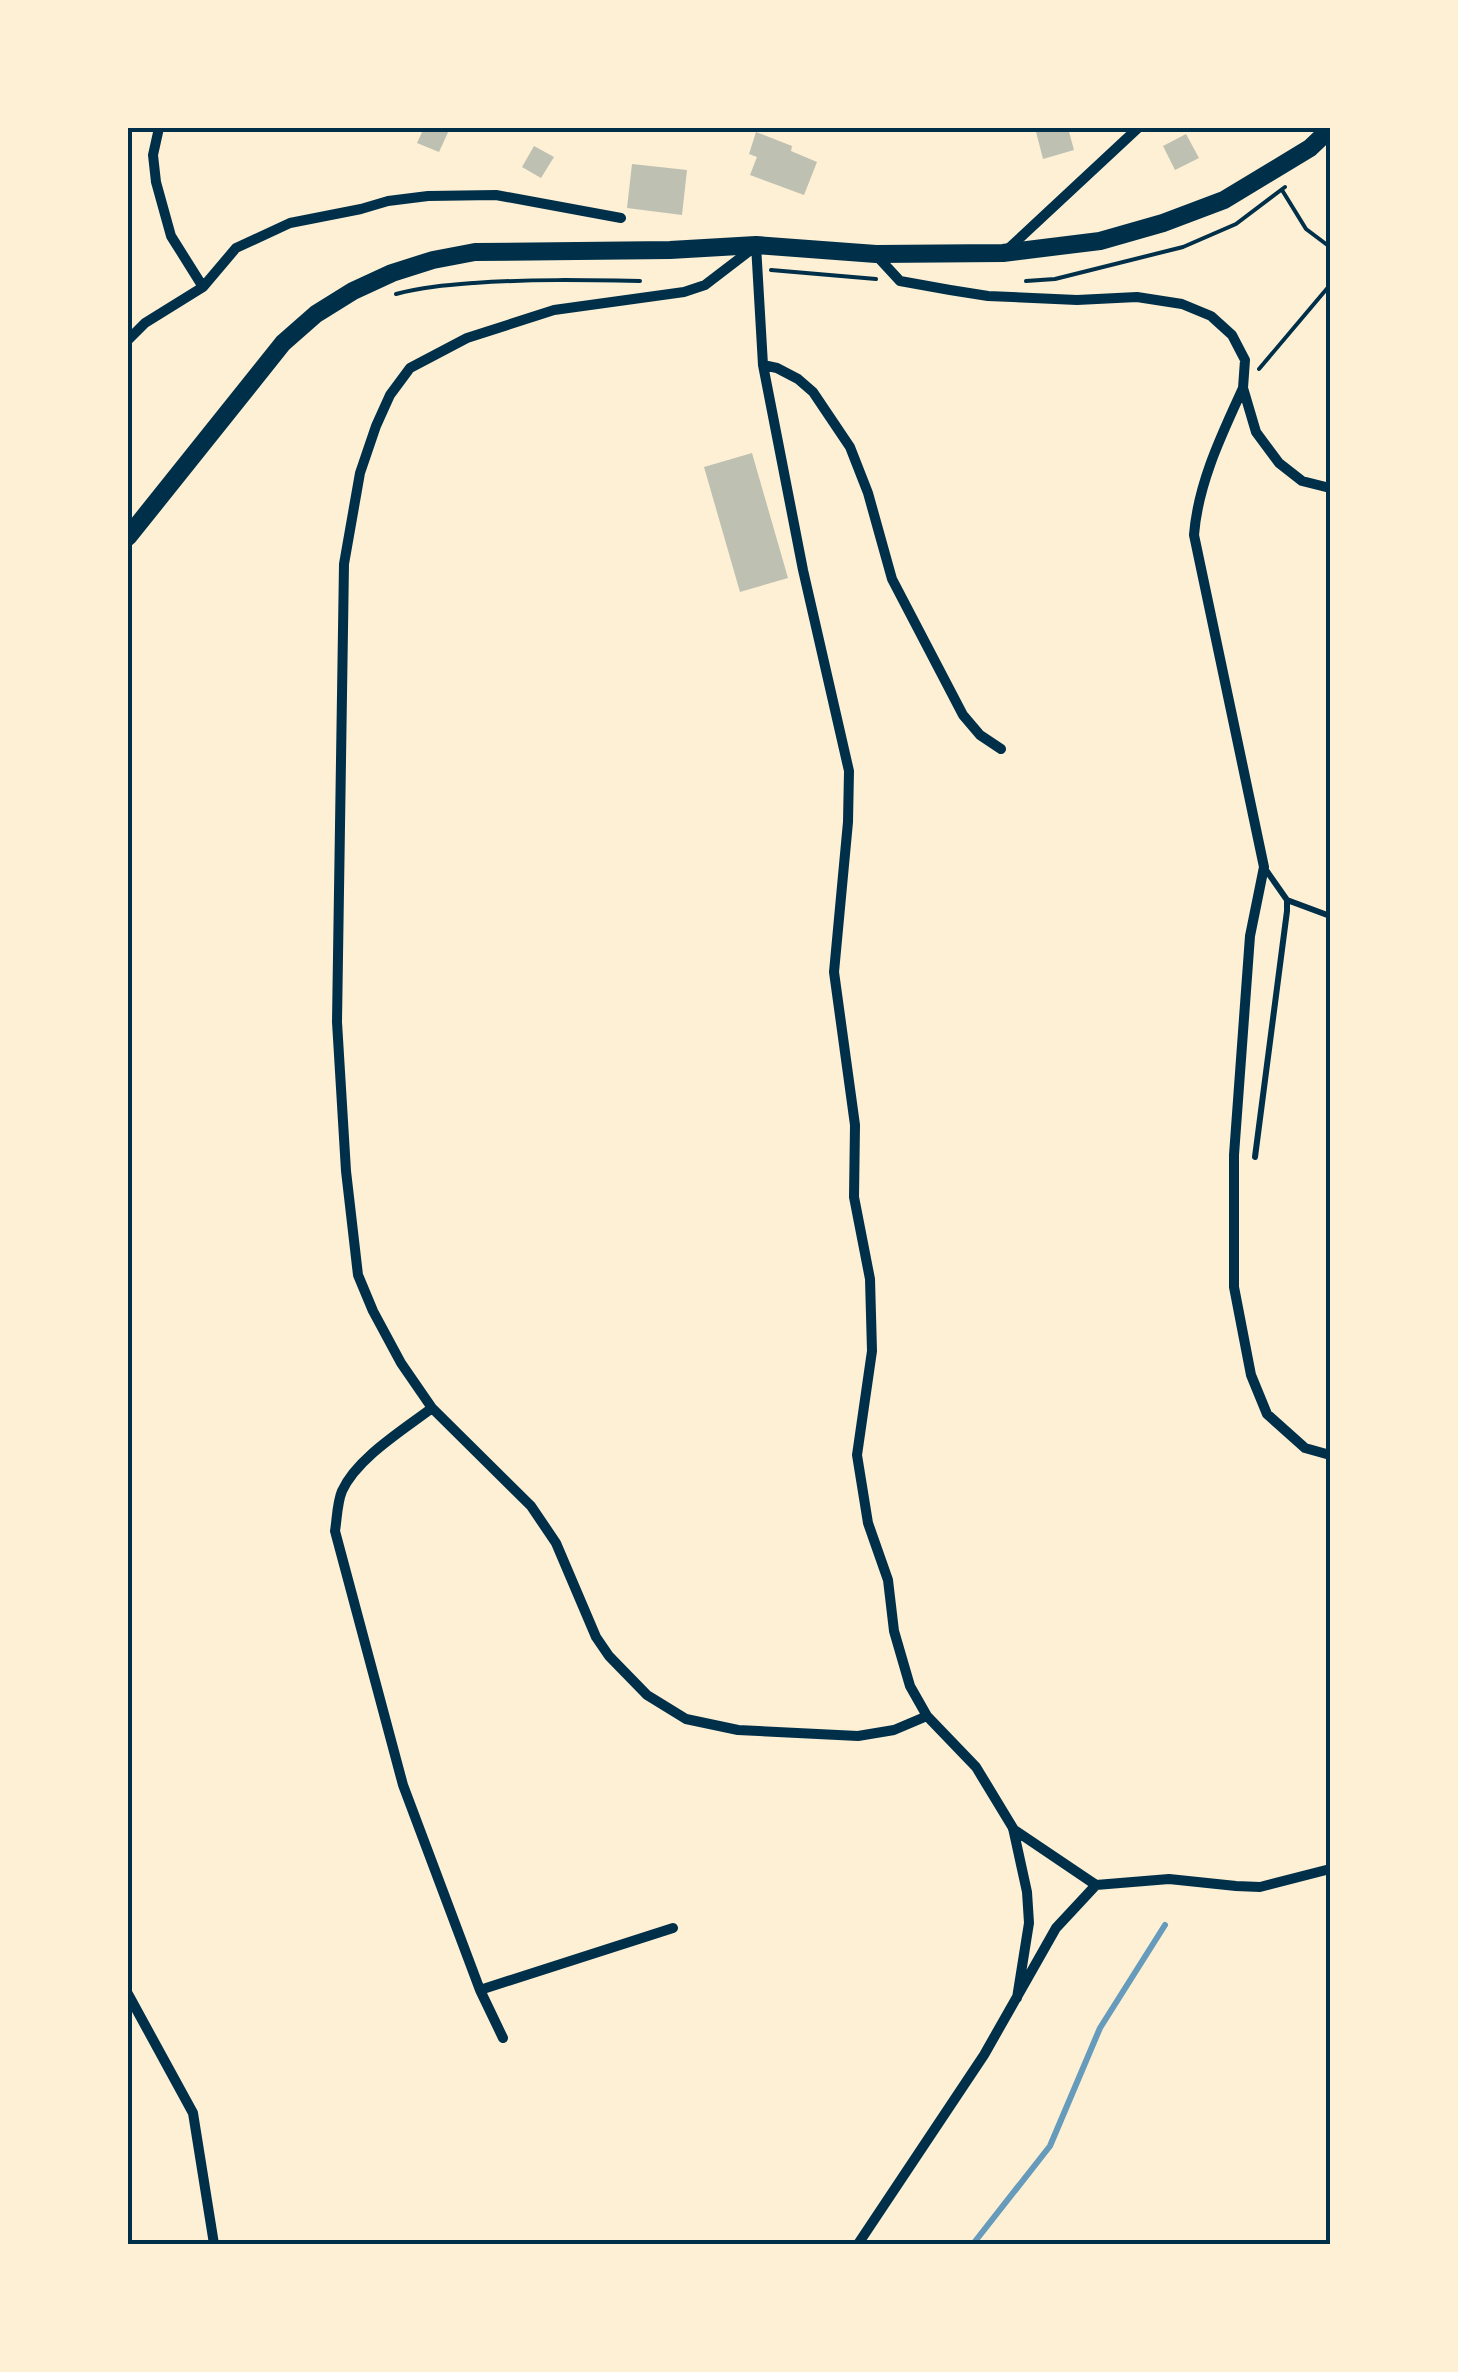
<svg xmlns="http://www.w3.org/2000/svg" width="1458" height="2372" font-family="'Open Sans',sans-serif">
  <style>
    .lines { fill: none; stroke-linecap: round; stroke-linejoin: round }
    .stream { stroke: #669bbc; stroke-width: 6 }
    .building { fill: #bec0b2 }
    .path { stroke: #003049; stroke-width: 4 }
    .service { stroke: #003049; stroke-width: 6 }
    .minor { stroke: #003049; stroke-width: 10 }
    .secondary { stroke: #003049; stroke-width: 18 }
    .neatline { fill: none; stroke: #003049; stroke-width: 4 }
  </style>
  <rect width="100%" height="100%" fill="#fdf0d5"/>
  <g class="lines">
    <!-- stream -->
    <path class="stream" d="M973,2244L1050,2146L1100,2028L1165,1925"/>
  </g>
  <!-- building -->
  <path class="building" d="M424,128H450L439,152L417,143Z
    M1035,128H1068L1074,150L1043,159Z
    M756,132L792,146L791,151L817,162L804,195L750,175L757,157L749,154Z
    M1186,134L1199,158L1175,170L1163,146Z
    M534,146L554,157L541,178L522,167Z
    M632,164L687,170L682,215L627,208Z
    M752,453L788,578L740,592L704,467Z"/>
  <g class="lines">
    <!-- path -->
    <path class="path" d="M1282,190L1306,229L1330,247
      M771,270L876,279
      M1026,281L1055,279L1183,247L1236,224L1285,187
      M396,294C421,287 448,285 474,283C530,279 585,280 640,281
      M1259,369L1330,285"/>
    <!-- service -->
    <path class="service" d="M1266,870L1287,900L1330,916
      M1255,1157L1287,911V900"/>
    <!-- minor -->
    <path class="minor" d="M159,128L153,155L156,182L171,236L203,287
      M756,245L763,365L803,570L849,771L848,822L834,972L855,1125L854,1197L870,1279L872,1351L857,1455L868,1523L888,1580L894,1631L910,1686L927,1716L976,1767L1013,1828L1027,1892L1029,1923L1017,1998
      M752,249L705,285L684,292L554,310L467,338L410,368L390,395L376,426L360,473L344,564L337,1022L346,1171L358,1275L373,1311L401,1363L432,1408L531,1506L556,1543L596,1637L609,1656L647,1695L686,1719L738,1730L858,1736L894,1730L927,1716
      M1007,250L1138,128
      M876,255L900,281L950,290L988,296L1077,300L1137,297L1182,304L1211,316L1232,335L1245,360L1243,388L1256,432L1279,463L1302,481L1330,488
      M128,340L145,323L203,287L236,248L290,223L361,209L388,201L428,196L496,195L621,218
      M763,365L777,368L798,379L813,392L850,447L868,493L892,579L963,715L980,735L1001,749
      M1243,388C1222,434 1198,483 1194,535L1264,867L1250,936L1234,1155V1287L1251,1375L1267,1414L1305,1448L1330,1455
      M432,1408C403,1430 357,1458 342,1491C337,1503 337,1519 335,1531L403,1785L480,1990L503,2038
      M1013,1829L1096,1885L1169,1879L1236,1886L1260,1887L1330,1869
      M480,1990L673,1928
      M128,1994L193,2113L214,2244
      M858,2244L984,2055L1056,1928L1096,1885"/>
    <!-- secondary -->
    <path class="secondary" d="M128,537L283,343L316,314L353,291L392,273L433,260L475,252L670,250L756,245L876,254L1003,253L1100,241L1163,223L1224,200L1310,148L1330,129"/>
  </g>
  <!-- border -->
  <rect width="1458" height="2372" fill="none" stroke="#fdf0d5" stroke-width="260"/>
  <rect x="130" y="130" width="1198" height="2112" class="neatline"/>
</svg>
